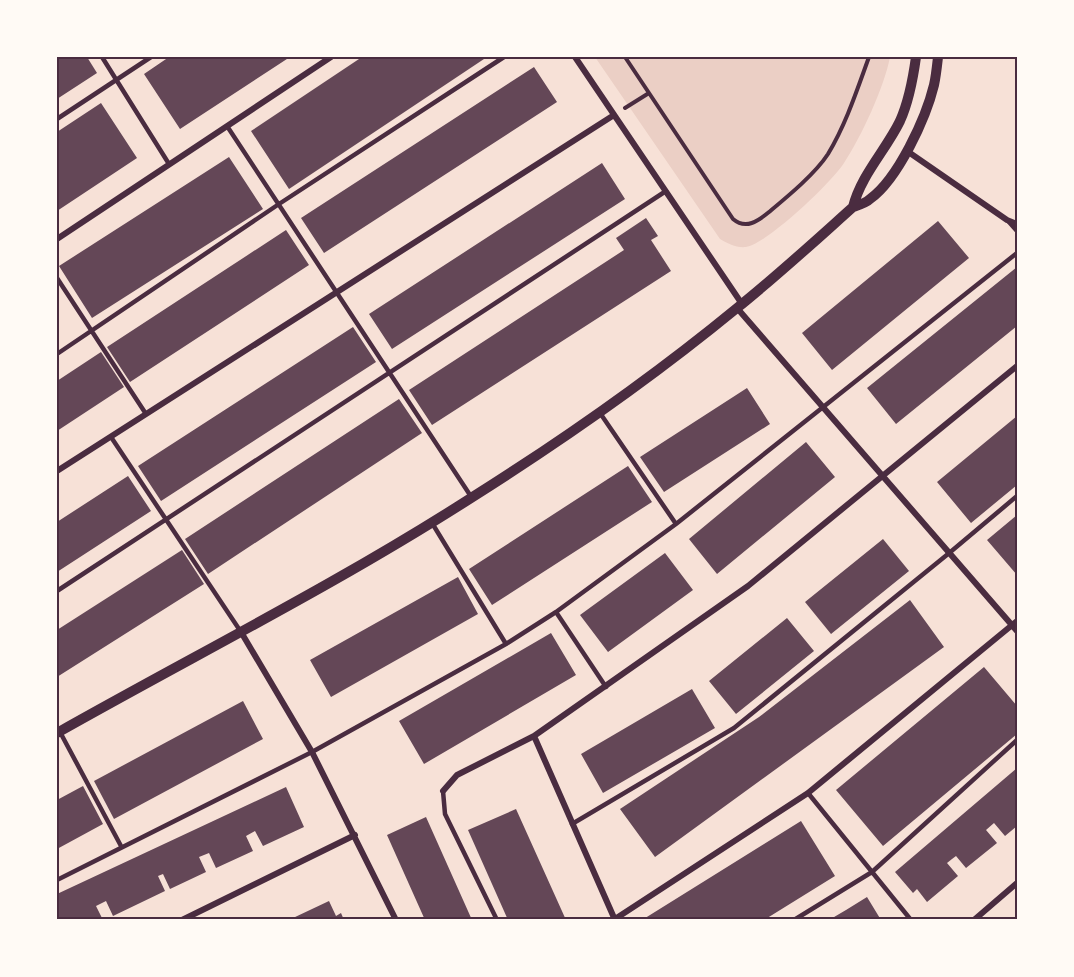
<svg xmlns="http://www.w3.org/2000/svg" width="1074" height="977" font-family="Commissioner,sans-serif">
  <style>
    .green { fill: #ebcfc5 }
    .building { fill: #644757 }
    .lines { fill: none; stroke-linecap: round; stroke-linejoin: round }
    .path { stroke: #4a2c40; stroke-width: 4 }
    .service { stroke: #4a2c40; stroke-width: 4.5 }
    .minor { stroke: #4a2c40; stroke-width: 6 }
    .tertiary { stroke: #4a2c40; stroke-width: 10 }
    .neatline { fill: none; stroke: #4a2c40; stroke-width: 2 }
  </style>
  <rect width="100%" height="100%" fill="#f7e1d7"/>
  <!-- green -->
  <path class="green" d="M595,57H890C884,88 861,137 844,163C832,182 767,244 746,247C736,248 729,244 720,239Z"/>
  <!-- building -->
  <path class="building" d="M57,57H87L97,73L57,99Z
    M169,57H290L180,129L144,74Z
    M362,57H487L289,189L251,131Z
    M534,67L557,102L324,253L301,218Z
    M101,103L137,158L57,211V132Z
    M229,157L263,209L92,318L59,266Z
    M602,163L625,199L392,349L369,314Z
    M646,218L658,236L651,240L671,271L432,425L409,390L624,250L616,238Z
    M938,221L969,258L832,370L802,333Z
    M286,230L309,265L130,382L107,347Z
    M1017,267V326L896,424L867,388Z
    M353,327L376,362L161,501L138,466Z
    M101,352L124,387L57,431V381Z
    M747,388L770,424L664,492L640,457Z
    M399,399L422,433L208,574L185,539Z
    M1017,416V485L971,523L937,482Z
    M806,442L835,477L717,574L689,539Z
    M628,466L652,502L492,605L469,569Z
    M128,476L151,511L57,572V522Z
    M1017,515V575L987,540Z
    M883,539L909,571L831,634L805,602Z
    M182,550L204,584L57,677V630Z
    M665,553L693,590L608,652L580,615Z
    M458,577L478,614L331,697L310,660Z
    M910,600L944,647L655,857L620,809L759,717Z
    M787,618L814,651L736,714L709,681Z
    M551,633L576,675L424,764L399,721Z
    M984,667L1017,706V734L883,846L836,790Z
    M692,689L715,728L603,793L581,754Z
    M243,701L263,739L114,819L94,781Z
    M1017,768V826L1005,836L994,823L986,830L997,843L966,868L956,856L952,859L947,863L958,876L927,902L917,889L913,893L895,872Z
    M83,786L103,824L57,849V800Z
    M286,787L304,827L263,846L255,831L246,836L253,851L216,868L209,853L199,857L206,872L170,889L163,874L158,876L165,891L113,916L106,901L96,906L103,920H57V894Z
    M516,809L566,920H508L468,830Z
    M426,817L472,920H425L387,835Z
    M801,821L835,876L764,920H642Z
    M867,897L881,920H829L846,910Z
    M329,901L336,916L341,913L344,920H293V918Z"/>
  <g class="lines">
    <!-- path -->
    <path class="path" d="M625,57L733,219C746,230 758,221 769,212C787,197 815,174 828,154C846,124 857,90 869,57
      M625,108L649,93"/>
    <!-- service -->
    <path class="service" d="M102,57L169,164
      M57,119L151,57
      M227,126L472,498
      M1009,222L1017,231
      M57,278L146,414
      M57,354L279,204L504,57
      M600,413L676,524
      M111,437L241,632
      M432,523L506,644
      M57,591L666,191
      M556,612L606,687
      M60,732L121,846
      M443,791L445,814L497,920
      M808,793L911,920
      M572,824L734,728L948,554L1017,496
      M57,880L312,752L506,644L556,612L676,524L1017,253
      M794,920L872,872L1017,740"/>
    <!-- minor -->
    <path class="minor" d="M575,57L742,304
      M907,151L1007,220L1017,224
      M57,239L331,57
      M737,308L1017,631
      M57,471L614,115
      M241,632L312,752L396,920
      M534,736L615,920
      M443,791L457,775L534,736L748,586L1017,366
      M615,919L808,793L1017,621
      M182,920L355,835
      M974,920L1017,883"/>
    <!-- tertiary -->
    <path class="tertiary" d="M853,207C861,175 886,150 900,121C909,101 913,79 916,57
      M57,733C195,655 337,584 471,498C563,440 653,377 737,308C777,276 815,241 853,207C859,205 866,203 870,199C898,179 926,118 934,85C936,76 937,66 938,57"/>
  </g>
  <!-- border -->
  <rect width="1074" height="977" fill="none" stroke="#fffaf5" stroke-width="117"/>
  <rect x="58" y="58" width="958" height="860" class="neatline"/>
</svg>
